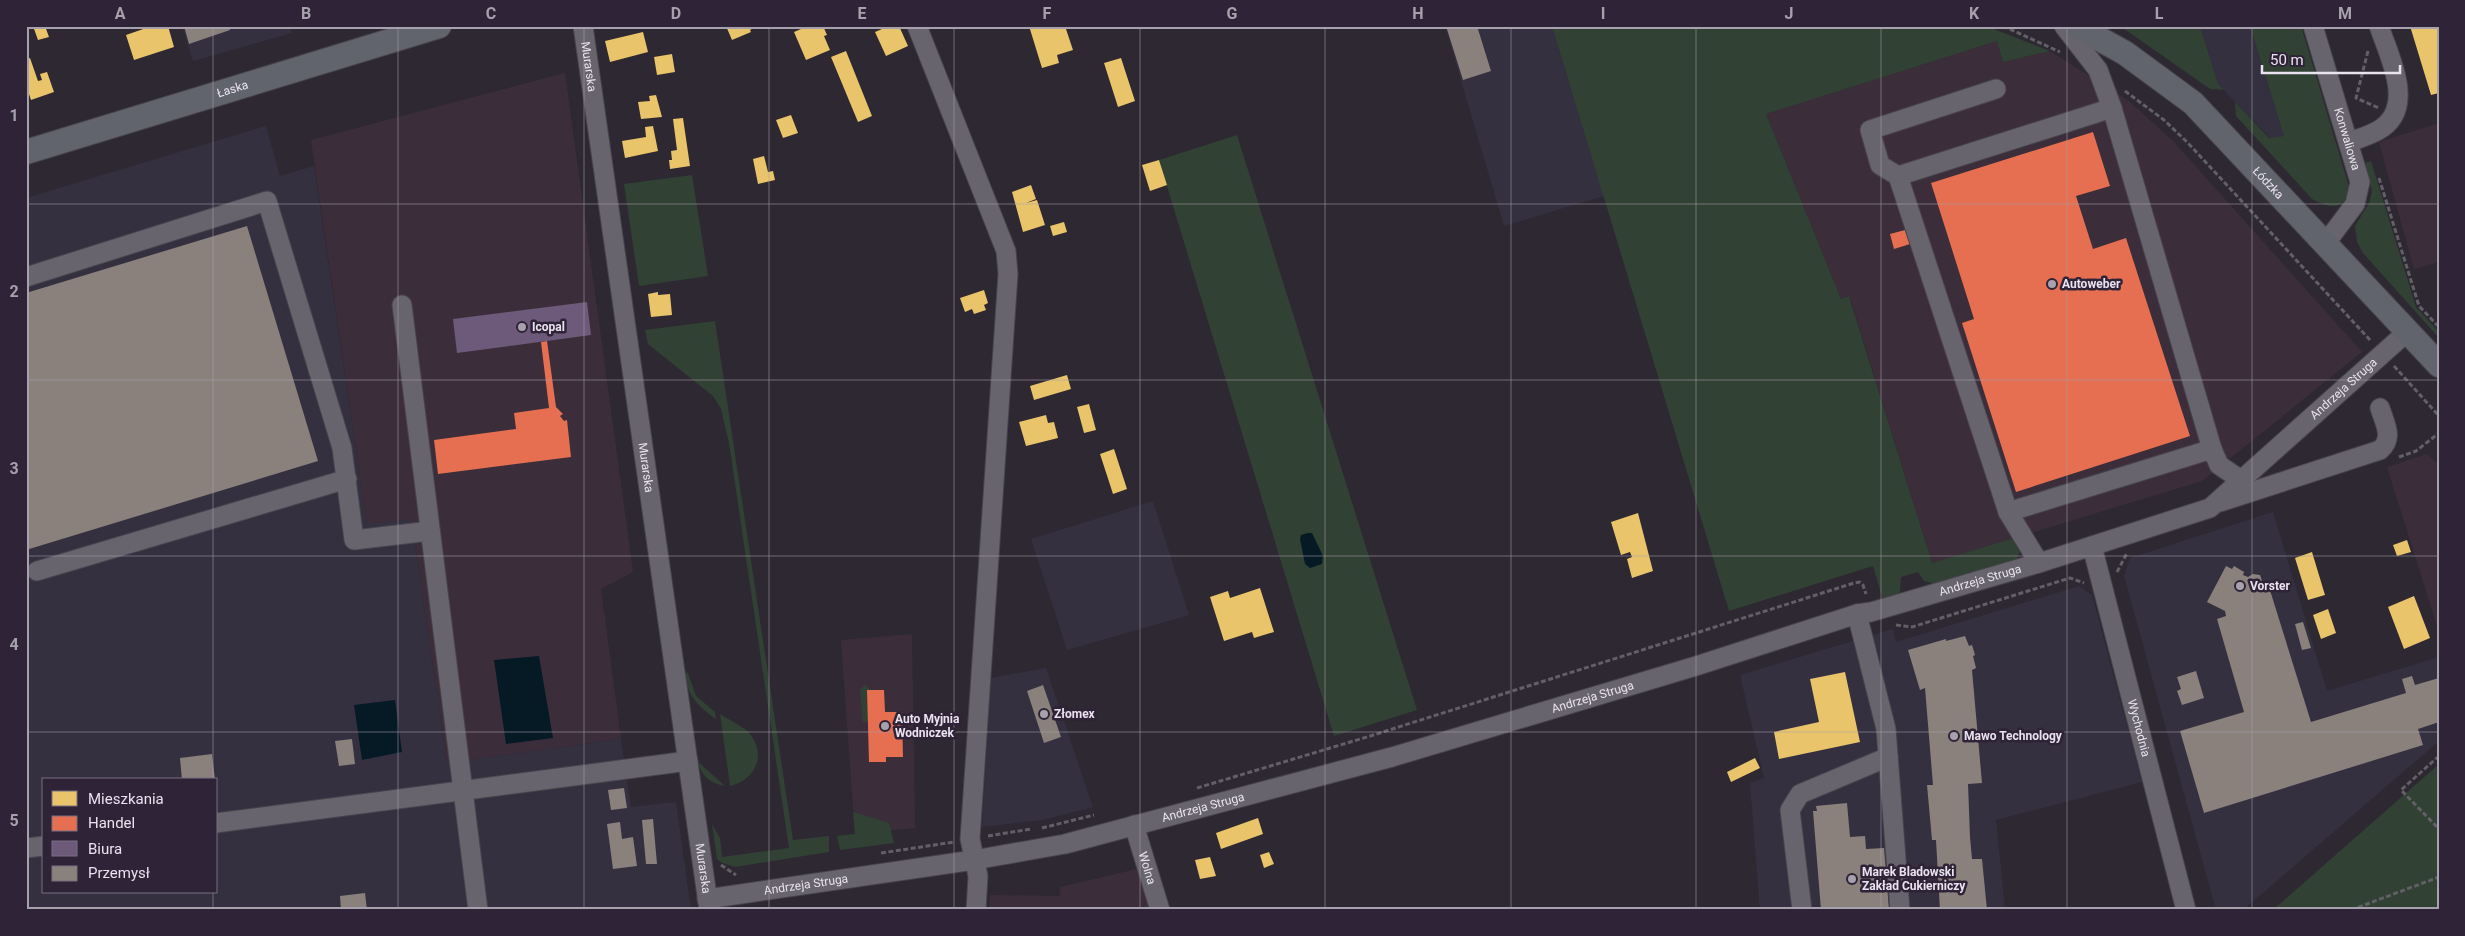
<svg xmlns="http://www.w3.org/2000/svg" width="2465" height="936" font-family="Roboto,sans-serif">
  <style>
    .commercial { fill: #3b2e3a }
    .industrial { fill: #343040; fill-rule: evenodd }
    .green { fill: #314234 }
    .water { fill: #061a26 }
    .homes { fill: #e9c46a }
    .shops { fill: #e76f51 }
    .offices { fill: #6d597a }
    .industry { fill: #8a817c }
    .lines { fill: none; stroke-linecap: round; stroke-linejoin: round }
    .minor-casing { stroke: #48444d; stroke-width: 21 }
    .major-casing { stroke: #48444d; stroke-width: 26 }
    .path { stroke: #635f67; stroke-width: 3; stroke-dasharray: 5 2.5; stroke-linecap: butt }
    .minor { stroke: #68646d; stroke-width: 19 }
    .major { stroke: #62646d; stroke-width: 24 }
    .grid { fill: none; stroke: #a7a1ad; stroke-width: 1; stroke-opacity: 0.55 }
    .poi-dot { fill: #a7a1ad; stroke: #2e2337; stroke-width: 2 }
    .labels { text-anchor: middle; stroke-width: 5; stroke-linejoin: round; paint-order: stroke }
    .street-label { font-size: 12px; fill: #e9e2ef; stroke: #2e2337 }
    .poi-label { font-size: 12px; font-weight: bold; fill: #e9e2ef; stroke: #2e2337; text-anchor: start }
    .neatline { fill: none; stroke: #a7a1ad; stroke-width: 2 }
    .grid-label { font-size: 16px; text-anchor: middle; font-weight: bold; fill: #a7a1ad }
  </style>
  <rect width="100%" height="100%" fill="#2d2832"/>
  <!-- commercial -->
  <path class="commercial" d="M1997,41L2003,62L2050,51L2129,101L2173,141L2362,352L2202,481L1932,563L1850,297L1841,299L1766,114Z
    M565,73L633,572L601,589L621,739L447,763L411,519L367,525L311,140Z
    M2439,123V262L2414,269L2379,142Z
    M2427,454L2439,465V632L2387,467Z
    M912,634L915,828L855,834L841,640Z
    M1141,868L1154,910H989L990,895L1060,896V887Z"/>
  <!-- industrial -->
  <path class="industrial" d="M182,26H289L292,33L193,61Z
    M1445,26H1552L1604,196L1504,226Z
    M2200,26H2250L2284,136L2270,138L2218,84Z
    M266,126L280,176L314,166L367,524L411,519L447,763L621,739L631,807L676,802L691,910H26V198ZM44,780H216V892H44Z
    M1153,501L1189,615L1067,650L1031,539Z
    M2273,512L2327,691L2439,657V741L2243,910H2216L2124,576L2130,558Z
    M2079,586L2092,595L2142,782L1996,820L2005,910H1760L1750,783L1764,778L1740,675L1893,629L1896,642Z
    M1046,668L1093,807L1042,820L982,827L991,678Z"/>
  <!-- green -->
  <path class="green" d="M1552,26H1986L2050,51L2003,62L1997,41L1766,114L1841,299L1849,296L1932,563L2017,537L2021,548L2017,559L1936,584L1924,581L1918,572L1901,577L1900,592L1894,597L1883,600L1873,566L1729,611Z
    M2120,26H2200L2218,84L2224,90L2210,89Z
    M2250,26H2301L2349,187C2346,212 2329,208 2312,199L2236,116L2235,102L2269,138L2284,136Z
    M1237,135L1417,710L1334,736L1159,160Z
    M2371,161L2416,307L2439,332V338L2363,253L2357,242L2355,226L2369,203L2372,191L2365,163Z
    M692,175L708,276L639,286L624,184Z
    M715,321L793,840L829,836V852L735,867L722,863L717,859L712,824L720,838L722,857L789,848L729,443L721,409L713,396L648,344L645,330Z
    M685,672L688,673L696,696L715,712L716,719C700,708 685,694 685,672Z
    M865,685L871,690L868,722H863L860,690Z
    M720,714C729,720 743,726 750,734C767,756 755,780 730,786Z
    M697,761L725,786C709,783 702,776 697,761Z
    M2439,764V910H2273Z
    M853,812L889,823L894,843L840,850L837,836L855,834Z"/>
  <!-- water -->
  <path class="water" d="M1308,533H1312L1323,556L1322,564L1310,568L1305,564L1300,539L1301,535Z
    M539,656L553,738L506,744L494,660Z
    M395,700L402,752L362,760L354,705Z"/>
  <!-- homes -->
  <path class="homes" d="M33,26H45L49,37L38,40Z
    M152,26H168L174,47L134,60L126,35Z
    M726,26H757L750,30L751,32L732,40Z
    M808,26H823L827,35L824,36L830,50L806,60L794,32Z
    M881,26H899L908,46L886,56L875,32L882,29Z
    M1029,26H1065L1073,50L1057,55L1059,63L1042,68Z
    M2410,26H2439V93L2431,95Z
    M643,32L648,52L610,62L605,41Z
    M846,51L872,116L858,122L831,57Z
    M672,54L675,72L657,75L654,57Z
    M26,55L28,59L30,58L38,81L42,80L40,74L47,72L54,92L31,100L26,85Z
    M1121,58L1135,101L1118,107L1104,63Z
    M656,95L662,117L641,119L638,102L650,101L649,96Z
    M791,115L798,133L783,138L776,120Z
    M683,118L690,166L670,169L669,160H672L671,151L677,150L673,119Z
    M653,126L658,151L625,158L622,141L646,137L645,127Z
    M764,156L768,172L773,171L775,180L758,184L753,159Z
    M1159,160L1167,185L1150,191L1142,165Z
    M1031,185L1036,199L1026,203L1037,200L1045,225L1023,232L1012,192Z
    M1064,222L1067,232L1053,236L1050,226Z
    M984,290L988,303L984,305L986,310L974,314L972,309L965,312L960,298Z
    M658,292V295L670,294L672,315L651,317L648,294Z
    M1067,375L1071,389L1034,400L1030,386Z
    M1089,404L1096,430L1084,433L1077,407Z
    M1046,415L1048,423L1054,422L1058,438L1026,446L1019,422Z
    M1114,449L1127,489L1113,494L1100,454Z
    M1638,513L1653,571L1632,578L1627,559L1632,557L1630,552L1621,555L1611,522Z
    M2407,540L2411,552L2397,556L2393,545Z
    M2312,552L2325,595L2308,600L2295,558Z
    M1260,588L1274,632L1254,638L1252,632L1224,641L1210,597L1228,591L1230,598Z
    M2414,596L2430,638L2404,649L2388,607Z
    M2328,609L2336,633L2321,639L2313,615Z
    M1845,672L1860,742L1779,759L1774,732L1819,722L1810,679Z
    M1755,758L1760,768L1731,782L1727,772Z
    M1258,818L1263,834L1221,849L1216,833Z
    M1269,852L1274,864L1264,868L1260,855Z
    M1210,857L1216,876L1200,879L1195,860Z"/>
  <!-- shops -->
  <path class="shops" d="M2093,132L2110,186L2076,196L2093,249L2126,238L2190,436L2016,492L1962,323L1974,319L1931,183Z
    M1905,230L1910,244L1894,249L1890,234Z
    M547,341L556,407L563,414L560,416L564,421L567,420L571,457L438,474L434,440L516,429L514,413L549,408L541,342Z
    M867,690H884L885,712H902L903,757H886V762H869Z"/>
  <!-- offices -->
  <path class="offices" d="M587,302L591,335L457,353L453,319Z"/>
  <!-- industry -->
  <path class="industry" d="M184,26H229L230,30L189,44Z
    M1446,26H1477L1491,71L1463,80Z
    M247,226L318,461L26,550V293Z
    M2226,566L2232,569L2234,566L2244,572L2243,575L2248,577L2253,574L2260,575L2265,589L2269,587L2311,722L2406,693L2402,679L2412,676L2415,685L2439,678V722L2418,729L2423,745L2204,813L2180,731L2244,712L2217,619L2226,616L2225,611L2207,602Z
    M2303,622L2311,648L2302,650L2295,624Z
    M1965,636L1969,646L1972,645L1975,655L1973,656L1976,668L1972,670L1982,783L1968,784L1970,837L1972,859H1982L1987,910H1940L1936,840H1932L1927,785H1933L1925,688L1920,690L1908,650L1946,639V641Z
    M2196,671L2204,698L2182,705L2177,691L2181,689L2177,677Z
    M1043,685L1061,737L1044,743L1027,691Z
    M352,739L355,764L339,766L335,741Z
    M212,754L215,780H182L180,758Z
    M624,788L627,808L611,810L608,790Z
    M1847,803L1850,837L1865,836L1866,849L1884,848L1889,910H1821L1813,811H1817L1816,806Z
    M653,819L657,864H646L642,820Z
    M620,822L622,839L633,837L637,866L613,869L607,824Z
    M365,893L367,910H341L340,896Z"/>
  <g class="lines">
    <!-- minor casing -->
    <g class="minor-casing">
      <g id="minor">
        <path id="s1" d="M583,26L709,910"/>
        <path d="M917,26L1006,251L1008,274L970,839L978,876L976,910"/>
        <path d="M2064,26L2098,70L2112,108L2212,449L2219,465L2241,480"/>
        <path id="s2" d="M2313,26L2360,182L2355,204L2325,244"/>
        <path d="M2349,142C2360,138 2372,135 2382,128C2415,105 2389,56 2379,26"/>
        <path d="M1898,176L1880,165L1870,130L1996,89"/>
        <path d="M26,277L267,201L342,448L354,540L430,531"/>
        <path d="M402,305L478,910"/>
        <path d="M2220,502L2380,450C2394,438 2385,424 2380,408"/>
        <path d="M2008,512L2212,449"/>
        <path id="s3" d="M2092,546L2186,910"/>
        <path d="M2039,563L2008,512L1898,176L2112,108"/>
        <path d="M37,571L347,479"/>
        <path d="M1857,614L1886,729L1900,910"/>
        <path d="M216,823L688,761"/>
        <path id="s4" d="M1134,825L1160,910"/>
        <path d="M26,848L44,846"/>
        <path id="s5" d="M707,899L974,860L1065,844L1392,757L1696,666L1857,614L1871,612L2039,563L2210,508L2407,332"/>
        <path d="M1802,910L1790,810L1800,794L1888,757"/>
      </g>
    </g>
    <!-- major casing -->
    <g class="major-casing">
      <g id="major">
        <path id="s6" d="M2076,26L2125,53L2193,103L2439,365"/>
        <path id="s7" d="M26,152L439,26"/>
      </g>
    </g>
    <!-- path -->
    <path class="path" d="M2003,26L2060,52
      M2368,51L2356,98L2379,108
      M2125,91L2164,120L2188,143L2371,341
      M2379,178L2419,306L2439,327
      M2394,366L2439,416
      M2399,457L2416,451L2439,433
      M2117,572L2127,553
      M1896,625L1912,627L2070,578L2084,583
      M2439,756L2401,790L2439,829
      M1197,788L1367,737L1854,583L1860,582L1863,585L1866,594
      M1042,828L1094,815
      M988,836L1031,829
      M881,853L954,842
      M721,865L736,875
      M2351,910L2439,877"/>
    <!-- minor -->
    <use href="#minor" class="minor"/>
    <!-- major -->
    <use href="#major" class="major"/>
  </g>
  <!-- grid -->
  <path class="grid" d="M213,26V780M398,26V910M584,26V910M769,26V910M954,26V910M1140,26V910M1325,26V910M1511,26V910M1696,26V910M1881,26V910M2067,26V910M2252,26V910M26,204H2439M26,380H2439M26,556H2439M26,732H2439M213,892V910"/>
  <!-- markers -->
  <g class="poi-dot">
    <circle cx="2052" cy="284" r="5"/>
    <circle cx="522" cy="327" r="5"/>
    <circle cx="2240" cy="586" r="5"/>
    <circle cx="1044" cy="714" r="5"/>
    <circle cx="885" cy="726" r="5"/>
    <circle cx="1954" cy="736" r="5"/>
    <circle cx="1852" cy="879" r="5"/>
  </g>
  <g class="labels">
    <!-- street labels -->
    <g class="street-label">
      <text dy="4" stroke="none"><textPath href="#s1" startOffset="41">Murarska</textPath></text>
      <text dy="4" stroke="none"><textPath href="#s7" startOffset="216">Łaska</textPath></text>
      <text dy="4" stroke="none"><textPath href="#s2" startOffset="118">Konwaliowa</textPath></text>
      <text dy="4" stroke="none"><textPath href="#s6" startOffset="250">Łódzka</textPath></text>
      <text dy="4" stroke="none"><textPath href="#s5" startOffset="1735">Andrzeja Struga</textPath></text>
      <text dy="4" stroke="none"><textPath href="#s1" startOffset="446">Murarska</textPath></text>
      <text dy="4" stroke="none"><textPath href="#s5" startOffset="1315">Andrzeja Struga</textPath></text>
      <text dy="4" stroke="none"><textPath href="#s5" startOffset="910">Andrzeja Struga</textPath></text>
      <text dy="4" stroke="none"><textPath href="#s3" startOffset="188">Wychodnia</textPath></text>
      <text dy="4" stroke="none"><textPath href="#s5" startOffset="505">Andrzeja Struga</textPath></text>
      <text dy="4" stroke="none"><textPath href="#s4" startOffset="45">Wolna</textPath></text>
      <text dy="4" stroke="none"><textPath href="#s1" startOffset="851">Murarska</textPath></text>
      <text dy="4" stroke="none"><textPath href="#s5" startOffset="100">Andrzeja Struga</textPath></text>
    </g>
    <!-- poi labels -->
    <g class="poi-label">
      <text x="2062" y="288">Autoweber</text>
      <text x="532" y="331">Icopal</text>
      <text x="2250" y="590">Vorster</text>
      <text x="1054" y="718">Złomex</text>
      <text x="895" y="723">Auto Myjnia<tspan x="895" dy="14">Wodniczek</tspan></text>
      <text x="1964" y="740">Mawo Technology</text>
      <text x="1862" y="876">Marek Bladowski<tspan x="1862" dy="14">Zakład Cukierniczy</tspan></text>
    </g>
  </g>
  <!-- border -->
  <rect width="2465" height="936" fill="none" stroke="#2e2337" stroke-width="55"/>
  <!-- legend -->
  <rect x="42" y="778" width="175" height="115" fill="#2e2337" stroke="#796f81"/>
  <rect x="52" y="791" width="25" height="15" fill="#e9c46a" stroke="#796f81"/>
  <text x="88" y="804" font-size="15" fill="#e9e2ef">Mieszkania</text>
  <rect x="52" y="816" width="25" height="15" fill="#e76f51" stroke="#796f81"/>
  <text x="88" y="828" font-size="15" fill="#e9e2ef">Handel</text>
  <rect x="52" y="841" width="25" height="15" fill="#6d597a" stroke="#796f81"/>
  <text x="88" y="854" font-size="15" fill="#e9e2ef">Biura</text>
  <rect x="52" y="866" width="25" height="15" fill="#8a817c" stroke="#796f81"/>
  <text x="88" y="878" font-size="15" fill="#e9e2ef">Przemysł</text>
  <!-- scale -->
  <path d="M2262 65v8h138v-8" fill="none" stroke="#e9e2ef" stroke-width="2.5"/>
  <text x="2270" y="65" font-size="15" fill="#e9e2ef" stroke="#2e2337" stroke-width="4" paint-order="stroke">50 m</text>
  <rect x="28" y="28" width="2410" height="880" class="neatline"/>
  <g class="grid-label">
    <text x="120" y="19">A</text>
    <text x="306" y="19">B</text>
    <text x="491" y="19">C</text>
    <text x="676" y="19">D</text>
    <text x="862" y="19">E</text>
    <text x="1047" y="19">F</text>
    <text x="1232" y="19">G</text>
    <text x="1418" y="19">H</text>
    <text x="1603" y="19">I</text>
    <text x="1789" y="19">J</text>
    <text x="1974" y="19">K</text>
    <text x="2159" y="19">L</text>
    <text x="2345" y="19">M</text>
    <text x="14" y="121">1</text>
    <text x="14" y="297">2</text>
    <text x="14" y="474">3</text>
    <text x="14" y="650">4</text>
    <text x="14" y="826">5</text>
  </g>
</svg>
